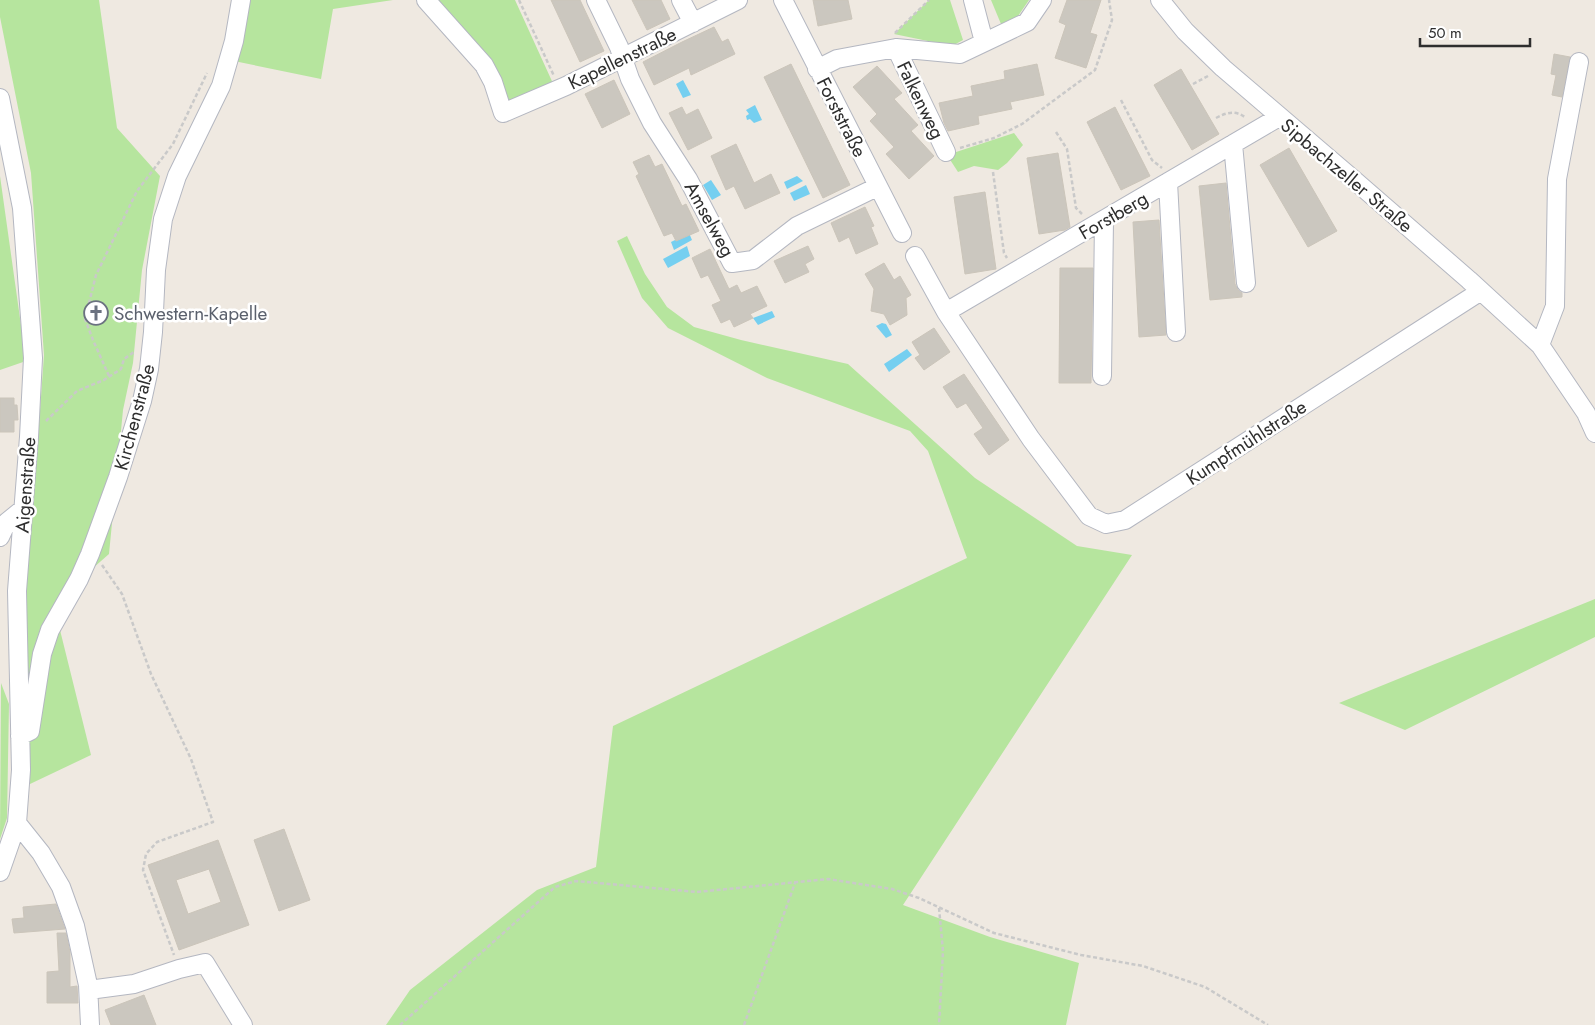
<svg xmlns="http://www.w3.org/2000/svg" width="1595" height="1025" font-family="Jost,sans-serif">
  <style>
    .green { fill: #b6e59e }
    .water { fill: #75cff0 }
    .building { fill: #cbc7bf; stroke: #cbc5ba; fill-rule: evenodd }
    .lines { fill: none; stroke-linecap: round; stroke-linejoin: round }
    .minor-casing { stroke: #b4b7c1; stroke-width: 20 }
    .path { stroke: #c9c9c9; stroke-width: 2.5; stroke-dasharray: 4 2.5; stroke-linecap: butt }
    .minor { stroke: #fff; stroke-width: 18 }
    .labels { text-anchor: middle; stroke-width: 5; stroke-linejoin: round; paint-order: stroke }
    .street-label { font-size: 19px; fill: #2e2e2e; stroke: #fff }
    .worship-label { font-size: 19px; fill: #5b616d; stroke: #fff; text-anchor: start }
  </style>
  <rect width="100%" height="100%" fill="#efe9e1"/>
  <!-- green -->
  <path class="green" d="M0,0H99L117,128L160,176L142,270L133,363L123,410L109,554L84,576L59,626L91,755L30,784L24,587L32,523L44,355L31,173L0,17Z
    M246,0H393L333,9L321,79L234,61Z
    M426,0H515L556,90L503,113L493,82Z
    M929,0H950L963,40L952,46L894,34Z
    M991,0H1029L1018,16L1001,24Z
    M1014,133L1023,145L1007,163L998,170L974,166L958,172L947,155Z
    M0,176L26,361L0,370Z
    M627,236L645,274L667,307L694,327L741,340L848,364L975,478L1077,546L1132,555L903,905L990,937L1079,963L1066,1025H386L410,990L537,890L596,867L613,726L967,558L928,451L910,431L767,378L668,328L642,298L617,241Z
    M1595,599V637L1405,730L1339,703Z
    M1,683L9,704L7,818L0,839Z"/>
  <!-- water -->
  <path class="water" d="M683,80L691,95L683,98L676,84Z
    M755,105L762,120L754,123L750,119L747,120L746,116L749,114L746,110Z
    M797,176L803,181L787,189L784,182Z
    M711,180L721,195L712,200L703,185Z
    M806,185L810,194L794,201L790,193Z
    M689,233L692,240L674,250L671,242Z
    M687,246L690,256L668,268L663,259Z
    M772,311L775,317L758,325L753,318Z
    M882,323L886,324L892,335L886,338L876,326Z
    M907,349L912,355L889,372L884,364Z"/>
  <!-- building -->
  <path class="building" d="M551,0H580L604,51L580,62Z
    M632,0H661L670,19L647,30Z
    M813,0H848L852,19L818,26Z
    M1067,0H1101L1090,33L1097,35L1086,68L1055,58L1066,25L1059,22Z
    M714,27L722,42L728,39L735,54L691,75L689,68L654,85L643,62L682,42Z
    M1554,54L1570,57L1562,97L1552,95L1556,75L1551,74Z
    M791,64L850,185L823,198L764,77Z
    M1037,64L1044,95L1010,102L1012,109L978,116L979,124L948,131L944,123L939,103L973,96L971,86L1005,79L1004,71Z
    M877,66L902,93L894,99L918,125L911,131L934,156L909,179L886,154L894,147L870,121L877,114L853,87Z
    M1181,69L1219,134L1192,150L1154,85Z
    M614,80L630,114L602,128L585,94Z
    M682,107L686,115L698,109L712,138L688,150L669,113Z
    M1115,107L1150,176L1121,190L1087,122Z
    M736,144L754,183L771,174L780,193L745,209L734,186L726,190L711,156Z
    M1289,148L1337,231L1308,247L1260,165Z
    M1058,153L1070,227L1065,230L1039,234L1027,158Z
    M649,155L655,167L662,164L682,206L686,204L699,231L676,241L672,233L664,236L636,176L639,174L633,162Z
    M1226,183L1235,284L1238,290L1242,293V297L1210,300L1199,186Z
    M985,192L996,269L965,274L954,197Z
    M865,207L874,226L871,227L878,244L856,254L849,237L839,242L831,223Z
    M1159,220L1166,335L1139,337L1133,222Z
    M808,246L814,259L805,264L809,272L785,283L774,261Z
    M710,249L729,289L737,285L741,293L757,286L767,306L750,314L753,318L734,327L730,319L721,323L712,305L721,301L708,275L701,278L692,258Z
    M884,263L894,280L900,276L911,295L906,298L907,315L890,325L884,314L871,311L874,289L865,274Z
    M1060,268H1093L1091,383H1059Z
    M934,328L950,352L924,370L915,358L920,355L912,342Z
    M964,374L1009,440L989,455L974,434L983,428L966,403L957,408L943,387Z
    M0,398H14V405H17L18,420H14V432H0Z
    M284,829L310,900L279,911L254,840Z
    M218,840L249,925L179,950L148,865ZM209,869L221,902L188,914L176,880Z
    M56,904L65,929L14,933L12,919L24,918L23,907Z
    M57,933H66L70,952V987L77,986L78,1003H47V972L59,971Z
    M144,995L156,1025H111L105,1010Z"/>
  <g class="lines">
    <!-- minor casing -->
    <g class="minor-casing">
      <path id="minor" d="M426,0L484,65L493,82L503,113L566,86L738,0
        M596,0L619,47L630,79L652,123L688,179L732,263L753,260L797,226L877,187
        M681,0L693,23
        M783,0L902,233
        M973,0L984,42
        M1160,0L1185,31L1223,68L1353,179L1469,280L1540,345L1586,413L1595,433
        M896,48L946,152
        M817,69L837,59L896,48L960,54L1027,22L1042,0
        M0,98L22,208L33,358L29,437L17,591L21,770L17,823L0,872
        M1233,144L1246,283
        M1168,182L1176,332
        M915,256L946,312L1031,439L1089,516L1106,524L1125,520L1481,291
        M946,312L1279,117
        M1540,345L1555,306L1557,179L1579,62
        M1102,376L1104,220
        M0,537L7,522L23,509
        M20,736L30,731L42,654L50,630L79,579L90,554L118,477L142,401L149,369L153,332L156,270L163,219L177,176L221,86L234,41L241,0
        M17,823L41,853L61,887L75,926L88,985L90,1025
        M89,990L134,984L179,969L205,963L243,1025"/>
    </g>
    <!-- path -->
    <path class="path" d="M519,0L554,76
      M895,33L929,0
      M1193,84L1208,76
      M1121,100L1152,160L1162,168
      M1216,118C1227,112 1236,110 1246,118
      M1056,132L1067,149L1076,208L1082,214
      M960,148L994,138L1022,124L1095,70L1112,20L1109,0
      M993,172L1004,253L1007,258
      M109,376L93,340L85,319L96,275L137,191L173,144L207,73
      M46,421L77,391L104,380L121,369L124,359L134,352
      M102,565L122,594L151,674L191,759L213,822L157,842L146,854L143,870L174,955
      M939,908L943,951L939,1025
      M400,1025L555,887L576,881L697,892L828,879L892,889L919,898L994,933L1081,955L1143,966L1205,987L1268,1025
      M744,1025L795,883"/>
    <!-- minor -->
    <use href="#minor" class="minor"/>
  </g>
  <!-- icons -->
  <defs>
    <g id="church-ring" transform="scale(1.25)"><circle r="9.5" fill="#fff" stroke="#6b7280" stroke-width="1.5"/><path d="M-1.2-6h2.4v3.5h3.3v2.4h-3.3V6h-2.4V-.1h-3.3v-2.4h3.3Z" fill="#6b7280"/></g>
  </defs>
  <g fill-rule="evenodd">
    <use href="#church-ring" x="96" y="313"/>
  </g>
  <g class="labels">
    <!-- street labels -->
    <g class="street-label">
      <text transform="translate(622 58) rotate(-26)" y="7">Kapellenstraße</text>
      <text transform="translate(921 100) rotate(64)" y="7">Falkenweg</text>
      <text transform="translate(842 117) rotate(63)" y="7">Forststraße</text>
      <text transform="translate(1347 175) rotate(40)" y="7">Sipbachzeller Straße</text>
      <text transform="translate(1113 215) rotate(-30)" y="7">Forstberg</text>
      <text transform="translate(710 219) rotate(61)" y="7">Amselweg</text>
      <text transform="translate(134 417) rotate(-75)" y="7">Kirchenstraße</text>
      <text transform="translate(1246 442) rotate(-33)" y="7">Kumpfmühlstraße</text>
      <text transform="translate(25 485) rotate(-86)" y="7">Aigenstraße</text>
    </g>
    <!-- worship labels -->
    <g class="worship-label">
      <text x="114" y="320">Schwestern-Kapelle</text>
    </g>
  </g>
  <!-- scale -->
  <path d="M1420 38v8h110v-8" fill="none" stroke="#2e2e2e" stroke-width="2.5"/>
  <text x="1428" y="38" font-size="15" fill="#2e2e2e" stroke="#ffffff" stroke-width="4" paint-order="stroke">50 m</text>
</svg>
